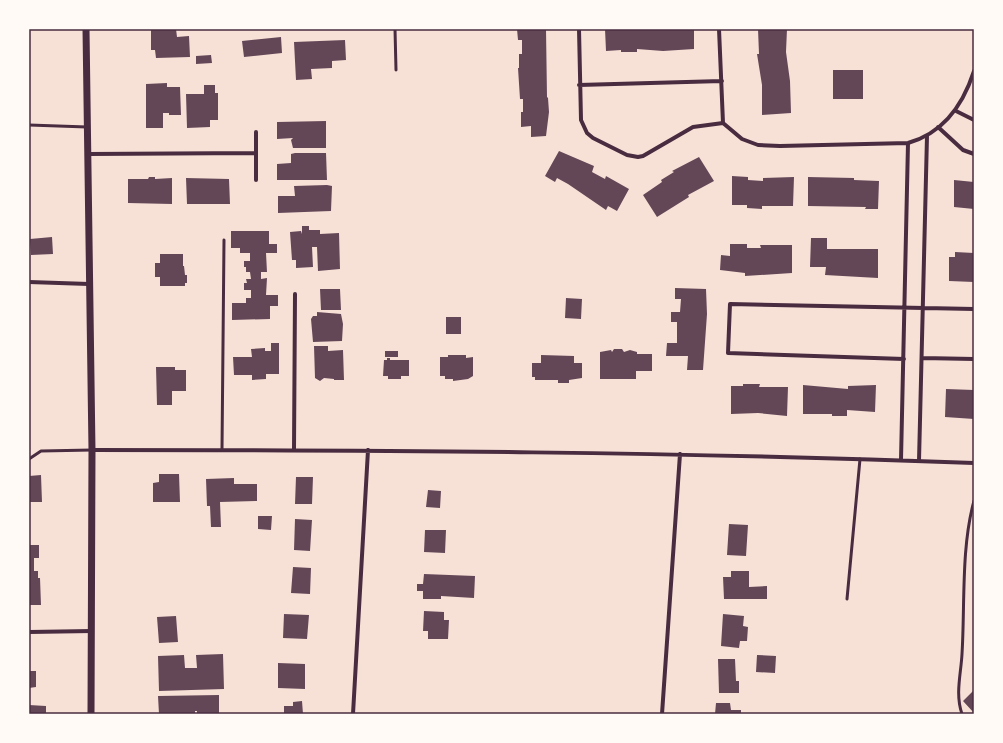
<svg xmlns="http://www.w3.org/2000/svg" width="1003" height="743" font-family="'Work Sans',sans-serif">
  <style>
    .building { fill: #644757 }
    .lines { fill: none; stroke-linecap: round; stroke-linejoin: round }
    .service { stroke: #4a2c40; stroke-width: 3 }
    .minor { stroke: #4a2c40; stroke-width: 4 }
    .tertiary { stroke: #4a2c40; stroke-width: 7 }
    .neatline { fill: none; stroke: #4a2c40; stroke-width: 1.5 }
  </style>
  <rect width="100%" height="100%" fill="#f7e1d7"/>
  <!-- building -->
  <path class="building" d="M151,29H176L177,37L189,36L190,57L156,58L155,50H151Z
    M517,29H546L547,97L548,98L549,112L546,136L531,137V126L521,127V112H523V99H520L518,68H519V54H522V40H518Z
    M605,29H694V49L663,51L637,49V52H621V50L606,51Z
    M758,29H787L786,52L790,81L791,113L762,115V85L757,54H759Z
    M281,37L282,53L244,57L242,41Z
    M345,40L346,60L332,61V68L311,69L312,79L296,80L294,42Z
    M211,55L212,63L196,64V56Z
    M833,70H863V99H833Z
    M167,83V87H180L181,115H169V113H163V128H146V84Z
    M204,85H215V93H218V120H210V127L187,128L186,94H204Z
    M326,121V148H293L291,140L293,138L277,139V122Z
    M559,151L594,166L592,172L605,179L606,176L629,189L617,211L608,206L606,210L568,184L557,178L555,182L545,176Z
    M295,153H326L327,180H277V164L291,163V154Z
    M699,157L714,181L688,195L689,197L657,217L643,195L662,182L661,180L674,172L672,171Z
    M732,176L748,177V180L763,181V178L794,177L793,206H762V209L747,208V205H732Z
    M149,177H155V179L172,178V204L128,203V179H148Z
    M808,177L854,178V180L879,181L878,209H865L866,207L808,206Z
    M186,178L229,179L230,204H187Z
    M954,180L974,182V209L954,207Z
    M327,185L332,186L331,211L278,213V196H295L294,186Z
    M302,226H309V230H320V234L339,233L340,269L318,271L317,247H312L313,267L296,268V260H292L290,232L301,231L302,234Z
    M231,231H269V244H277V253H266L267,272H261V279L267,278L266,295H278V306H270V319L232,320V303H246V298H251V290H244V283H247L246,279H251L250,272H246V267H244V261H250V253H240V248H231Z
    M52,237L53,254L31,255L30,239Z
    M811,238H827V249H878V278L825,275L826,267H810Z
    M730,244H747V248H761L760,245H792V273L745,276V273L720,270L721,255L730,256Z
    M955,252L974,253V282L949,281V257H955Z
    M160,254H183V266H184L185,275H187V283H185V286H160V277H155V263H160Z
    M675,288L706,289L707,314L703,370H687L688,356H666L667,343H677V322H671V312H680L681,299H675Z
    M320,289H340L341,310H321Z
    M566,298L582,299L581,319L565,318Z
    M317,312L341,314L343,324L342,341L313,342L311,319L313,316H317Z
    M446,317H461V334H446Z
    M271,343H279V374H266V379L252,380V375H234L233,357H252L251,349L265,348V351H271Z
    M314,346H328V351L343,350L344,380H334V379L324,378L320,381L315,378Z
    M614,349H622L624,352L630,350L637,352V354H652V371H636V379H600V352L611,350L612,352Z
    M385,351H398V357H385Z
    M448,355H466V358L473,357V376L468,379L453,381V379H445V376H440V357H448Z
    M541,355L574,356V363H582V378L569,380V383H558V380H535V377H532V363H541Z
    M387,358H390V360H409V376H401V379H388V376H383L384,360H387Z
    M156,367H175V370H186V391H172V405H157Z
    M743,384H760L759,387H788L787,416L758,413L731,414V386H743Z
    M803,385L848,389V386L876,385L875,412L847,410V416H832V414H803Z
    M946,389L974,390V419L945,417Z
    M159,474H179L180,502H153V483L159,482Z
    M41,475L42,502H29V476Z
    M296,477H313L312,504H295Z
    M234,478V484H257V501L220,502L221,527H211L210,506H207L206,479Z
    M428,490L441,491L440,508L426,507Z
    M258,516H272L271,530L258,529Z
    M295,519L312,520L310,551L294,550Z
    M729,524L748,525L746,556L727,555Z
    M425,530H446L445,553L424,552Z
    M29,545H39V558H34V571H38V578H40L41,605H29Z
    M293,567L311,568L310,594L291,593Z
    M731,571H749V587L767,586V599H724L723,577H731Z
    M424,574L475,576L474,598L441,596V599H423V591H417V584H423Z
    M424,611L444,612V620H449L448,639H428V631H423Z
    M284,614L309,615L307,639L283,638Z
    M723,614L744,616L743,626L748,627L747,641H740L739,648L721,646Z
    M176,616L178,642L159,643L157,617Z
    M223,654L224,689L159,691L158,656L184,655L185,668H197L196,655Z
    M757,655L776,656L775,673L756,672Z
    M718,659H735L736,681H739V693H719Z
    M278,663L305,664V689L278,688Z
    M29,671H36V687L29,688Z
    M974,690V713L963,701Z
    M219,695V713H197V711H195V714H159L158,696Z
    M302,701L303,714H284V706H293V702Z
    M716,703H730L731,710H741V714H715Z
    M29,705L46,706V714H29Z"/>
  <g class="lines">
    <!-- service -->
    <path class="service" d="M395,29L396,70
      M29,125L87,127
      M222,450L224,240
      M29,459L41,451L92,450
      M847,599L860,459
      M962,714C955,694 961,674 962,654C965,606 961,547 974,501"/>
    <!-- minor -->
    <path class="minor" d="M579,29L581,120L587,133L593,138L627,155L638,157L643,156L693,127L723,123L742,139L758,145L780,146L908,143C944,133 963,105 974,71
      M719,29L723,123
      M579,85L722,81
      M956,111L974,120
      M938,127L963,150L974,154
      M88,154L256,153
      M256,180V132
      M29,282L89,284
      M922,358L974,359
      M904,359L728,353L730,304L974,309
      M294,449L295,294
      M92,450C386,450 680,452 974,463
      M901,460L908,143
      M919,461L927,136
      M29,632L92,631
      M353,714L368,450
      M662,714L680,454"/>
    <!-- tertiary -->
    <path class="tertiary" d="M86,29L92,450L91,714"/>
  </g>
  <!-- border -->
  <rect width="1003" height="743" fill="none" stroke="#fffaf5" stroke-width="60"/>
  <rect x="30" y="30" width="943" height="683" class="neatline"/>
</svg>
